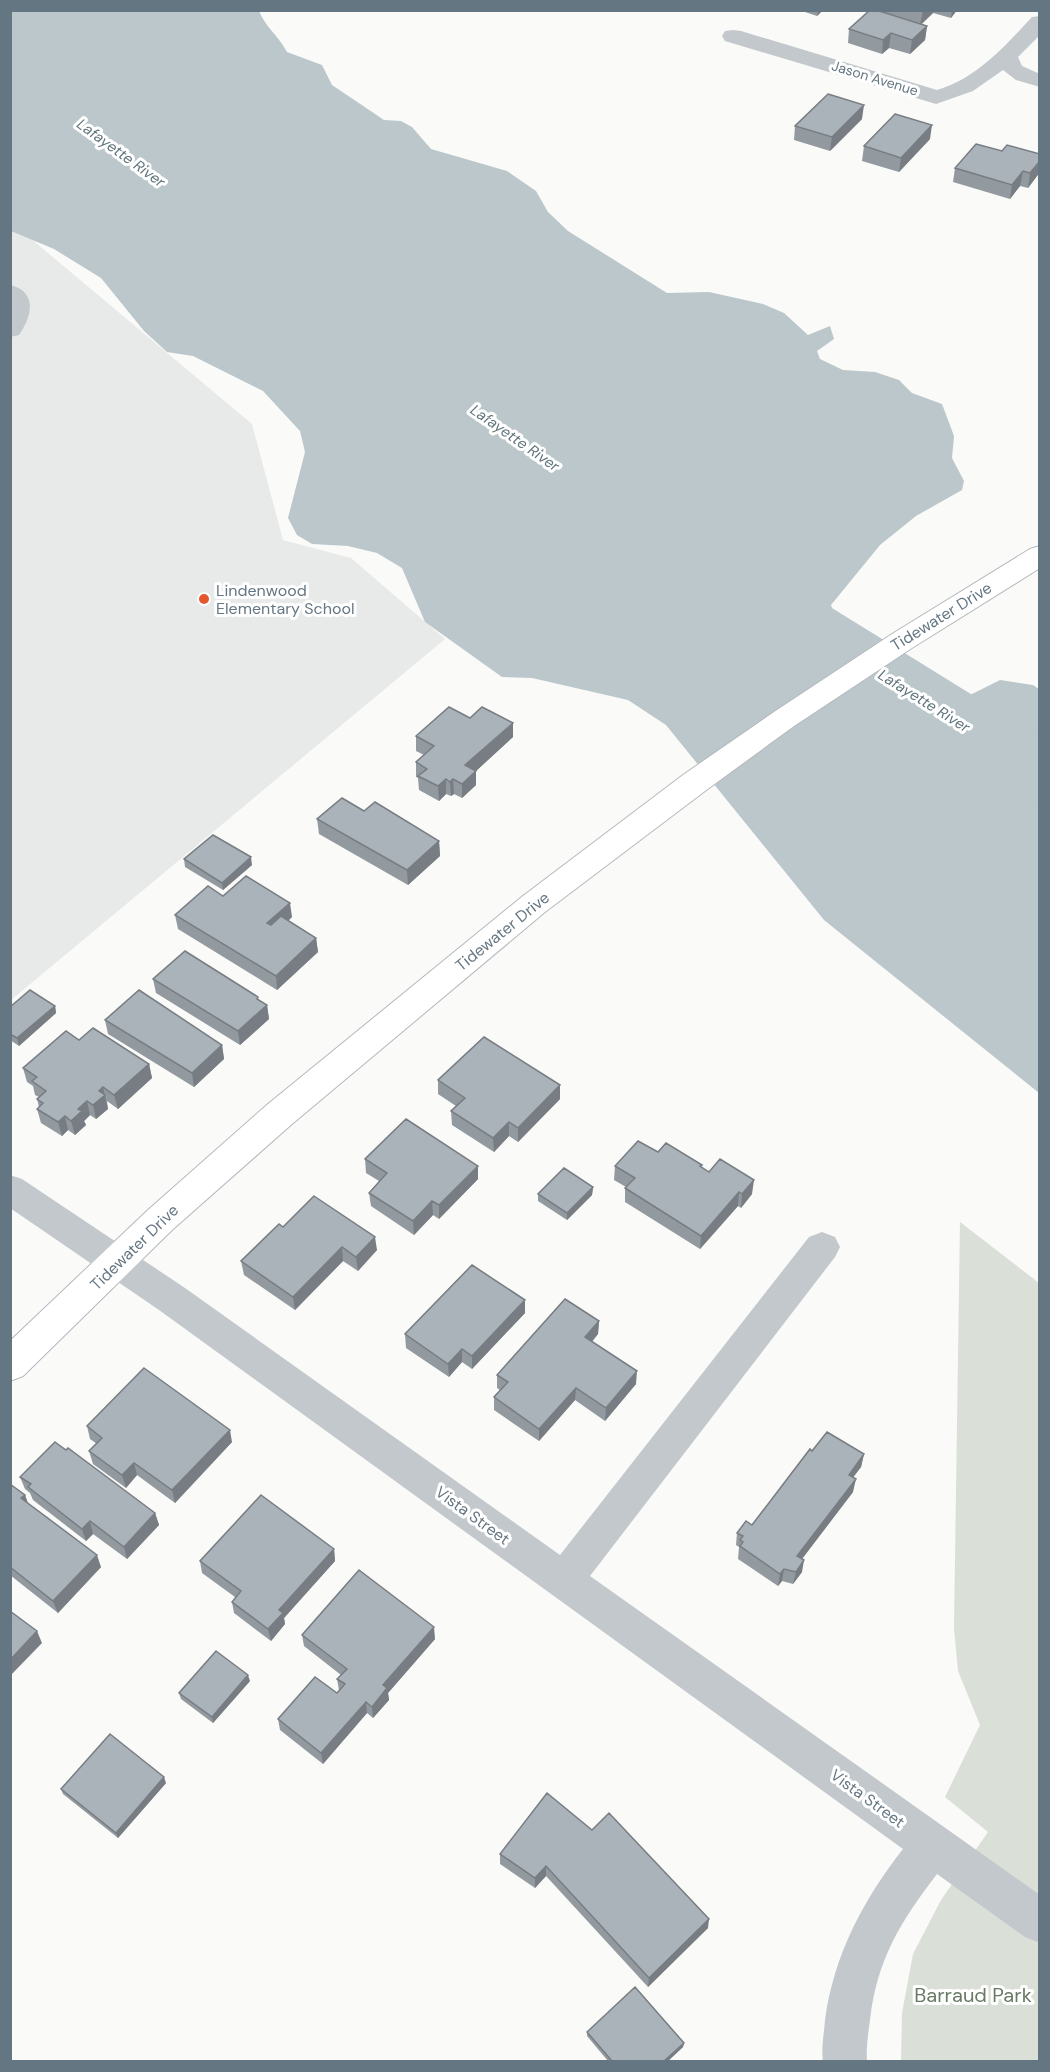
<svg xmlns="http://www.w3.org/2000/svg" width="1050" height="2072" font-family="'DM Sans',sans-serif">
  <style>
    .built { fill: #e8e9e9 }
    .green { fill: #dadfd7 }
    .water { fill: #bbc7cb }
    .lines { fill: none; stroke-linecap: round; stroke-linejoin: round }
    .river { fill: #bbc7cb; fill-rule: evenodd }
    .highway-casing { stroke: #b4b9bd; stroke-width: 2 }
    .minor { fill: #c3c8cc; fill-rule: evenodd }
    .highway { fill: #fff; fill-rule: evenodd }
    .wall { fill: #929a9f }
    .shaded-wall { fill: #777d82 }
    .building { fill: #aab3b9; stroke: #777d82; stroke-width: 1.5 }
    .poi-dot { fill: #e4572e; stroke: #fff; stroke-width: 2 }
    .labels { text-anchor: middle; stroke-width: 6; stroke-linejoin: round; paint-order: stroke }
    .far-street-label { font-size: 14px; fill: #657683; stroke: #fff }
    .far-water-label { font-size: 15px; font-style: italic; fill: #60757c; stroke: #fff }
    .poi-label { font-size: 16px; fill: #657683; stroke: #fff; text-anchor: start }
    .street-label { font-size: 16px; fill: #657683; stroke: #fff }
    .near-park-label { font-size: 20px; fill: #687a64; stroke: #fff }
  </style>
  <rect width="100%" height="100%" fill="#fafaf8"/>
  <!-- built -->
  <path class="built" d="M11,222L252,424L283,540L351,558L445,639L11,1000Z"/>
  <!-- green -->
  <path class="green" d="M960,1222L1039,1283V2061L901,2062L902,2013L913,1954L941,1900L988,1832L945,1797L980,1725L958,1671L954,1628Z"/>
  <!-- water -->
  <path class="water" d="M10,11H259C267,29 277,34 287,52L322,65L332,85L384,120L401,121L412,127L431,149L507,171L536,191L548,212L568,231L667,293L709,292L763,304L784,313L808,335L830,326L834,339L817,351L820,359L843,370L875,372L899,380L912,393L942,404L954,436L952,458L964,481L962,490L916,516L880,545L831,605L851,666L896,693L970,695L1000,680L1033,685L1039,689V1093L824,920L666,725L628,700L532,678L502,677L425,622L402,568L377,553L348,546L312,544L297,535L288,518L305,452L300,431L263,391L193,356L167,352L144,331L101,278L54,249L11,231Z"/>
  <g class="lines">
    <!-- river -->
    <path class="river" d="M743,562L769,569L1040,737V803L1012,795L717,603L706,586L717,569Z"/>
    <!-- highway casing -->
    <g class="highway-casing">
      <path id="highway" d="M1040,546V568L912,648L794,726L705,791L545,912L292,1124L172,1230L23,1376L10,1381V1341L148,1210L268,1104L523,896L683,775L774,712L892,634L1030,549Z"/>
    </g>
    <!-- minor -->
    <path class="minor" d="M1040,16V35L1018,57L1022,66L1040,74V87L1016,80L1003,70L973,91L936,104L725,41L722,36L725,31L733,30L741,31L937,90C976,79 1005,46 1032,17Z
      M10,285C39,292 31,318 19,335L10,337Z
      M10,1175L22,1179L185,1288L560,1555L809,1237L822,1232L835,1237L840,1247L835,1257L590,1576L1040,1895V1943L1025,1937L937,1874C901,1921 877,1959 870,2020C868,2034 866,2048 867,2062H823C821,2048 824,2034 825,2020C834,1955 863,1900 903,1849L159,1310L10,1208Z"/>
    <!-- highway -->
    <use href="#highway" class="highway"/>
  </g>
  <!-- wall -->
  <path class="wall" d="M799,10H823L817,16Z
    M880,10H957L951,18L933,13L922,24L927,26L925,40L910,54L889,48L882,54L848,43L849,29L880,12Z
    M862,119L830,151L794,140L795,126Z
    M930,139L899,172L862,161L864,146Z
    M1002,151L1040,154V172L1028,188L1020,186L1010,199L953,182L955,168Z
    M470,718L513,737L476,771V785L462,798L454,794L451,796L446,794L439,801L419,790L418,778L416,777V762L424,755L416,751V736Z
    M364,811L439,841L440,856L408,885L319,834L317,819Z
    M184,859L252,865L223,890L185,867Z
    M223,896L292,917L288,921L316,938L318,952L277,990L178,929L175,915Z
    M153,979L259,1000L267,1005L269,1019L240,1045L156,993Z
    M55,1006L56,1013L19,1046L10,1040V1007Z
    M105,1020L222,1045L224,1059L194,1087L108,1034Z
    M79,1040L149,1064L152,1078L118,1109L107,1101L108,1109L96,1119L90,1115L84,1121L86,1125L75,1135L68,1130L62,1136L41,1123L37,1109L39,1107L37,1099L39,1097L35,1095L33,1086L27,1082L23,1068Z
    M438,1080L560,1099L518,1142L509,1136L494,1152L452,1125L451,1111L456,1106L438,1094Z
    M658,1152L702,1165L701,1167L709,1172L752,1194L741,1208L738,1206L700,1249L625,1202V1188L626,1187L614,1180L615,1166Z
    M365,1159L478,1179L439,1219L433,1215L414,1235L371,1206L369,1193L379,1181L366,1173Z
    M593,1187L592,1195L567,1220L538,1201V1194Z
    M283,1227L377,1250L358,1271L343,1261L295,1310L244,1275L241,1261Z
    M525,1313L472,1369L462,1362L449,1377L406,1348L405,1334Z
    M599,1321L598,1334L592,1342L636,1384L605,1421L575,1400L539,1441L494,1410V1397L500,1390L497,1388V1375Z
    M87,1426L232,1442L175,1503L137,1475L126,1488L93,1464L89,1451L97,1444L90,1439Z
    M812,1451L864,1454L861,1467L853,1477V1492L802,1559V1572L793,1584L782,1581L778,1586L738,1559L739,1547L736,1545L737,1533L752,1525Z
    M20,1477L155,1513L159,1525L127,1559L93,1534L86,1541L33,1500L30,1493L25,1489Z
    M10,1484L25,1495L28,1503L101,1567L58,1613L10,1575Z
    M334,1549L335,1561L284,1618L285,1624L271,1641L234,1613L232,1602L235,1597L202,1573L200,1561Z
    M302,1635L435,1639L388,1693L389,1700L373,1718L367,1713L323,1764L280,1730L278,1719L337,1693L339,1690L337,1679L341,1675L304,1646Z
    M250,1681L213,1723L181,1699L179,1693Z
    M166,1783L118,1838L63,1794L61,1789Z
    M547,1793L708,1928L648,1987L546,1876L535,1888L500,1864V1854Z
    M587,2032L684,2043L683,2047L668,2061H608L587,2036Z"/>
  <!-- shaded-wall -->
  <path class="shaded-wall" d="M818,10H823L817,16Z
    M923,10H933V13L920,25Z
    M952,10H957L951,18Z
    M927,26L925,40L910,54L912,40Z
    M891,33L889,48L882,54L883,40Z
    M864,105L862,119L830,151L832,137Z
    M932,125L930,139L899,172L901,158Z
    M1040,161V172L1028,188L1030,173Z
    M1023,171L1020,186L1010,199L1012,185Z
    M513,723V737L476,771V785L462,798V784L465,765Z
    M446,779V794L439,801L438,786Z
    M453,779L454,794L451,796L450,782Z
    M439,841L440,856L408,885L407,870Z
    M251,857L252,865L223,890L222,883Z
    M290,903L292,917L269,938L267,923Z
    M316,938L318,952L277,990L276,976Z
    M258,997L260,1011L267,1005L269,1019L240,1045L238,1031Z
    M55,1006L56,1013L19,1046L17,1038Z
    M222,1045L224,1059L194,1087L192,1073Z
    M149,1064L152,1078L118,1109L114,1095Z
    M560,1085V1099L518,1142V1128Z
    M103,1087L108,1109L96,1119L93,1105L99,1091Z
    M87,1101L90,1115L84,1121L86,1125L75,1135L71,1121L78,1109Z
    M65,1116L68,1130L62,1136L58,1122Z
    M509,1122V1136L494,1152L493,1138Z
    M478,1166V1179L439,1219V1205Z
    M754,1180L752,1194L741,1208L742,1194Z
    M593,1187L592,1195L567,1220V1213Z
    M739,1192L738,1206L700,1249L701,1236Z
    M432,1201L433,1215L414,1235L413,1221Z
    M375,1237L377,1250L358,1271L356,1257Z
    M342,1247L343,1261L295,1310L293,1297Z
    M525,1300V1313L472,1369V1356Z
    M599,1321L598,1334L584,1350L585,1337Z
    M462,1349V1362L449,1377L448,1364Z
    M637,1371L636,1384L605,1421L606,1408Z
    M576,1388L575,1400L539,1441V1429Z
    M230,1430L232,1442L175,1503L172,1490Z
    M864,1454L861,1467L846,1487L849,1475Z
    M134,1463L137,1475L126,1488L122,1475Z
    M856,1479L853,1492L795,1568L797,1556Z
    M25,1495L29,1507L21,1498Z
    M155,1513L159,1525L127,1559L124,1547Z
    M90,1521L93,1534L86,1541L82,1529Z
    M334,1549L335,1561L284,1618L285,1624L271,1641L268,1629L279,1610Z
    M97,1555L101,1567L58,1613L53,1601Z
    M804,1560L802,1572L793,1584L796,1572Z
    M784,1569L782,1581L778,1586L780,1574Z
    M434,1627L435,1639L388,1693L389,1700L373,1718L372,1707L383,1685Z
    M37,1631L42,1643L10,1676V1660Z
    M248,1675L250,1681L213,1723L212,1717Z
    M366,1702L367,1713L323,1764L321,1753Z
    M164,1777L166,1783L118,1838L116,1833Z
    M546,1866V1876L535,1888V1878Z
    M709,1919L708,1928L648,1987L649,1978Z
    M684,2043L683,2047L668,2061H664Z"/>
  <!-- building -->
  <path class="building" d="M870,10H876L927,26L912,40L891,33L883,40L849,29Z
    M828,94L864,105L832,137L795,126Z
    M895,114L932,125L901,158L864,146Z
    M976,144L1002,151L1007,145L1040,154V161L1030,173L1023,171L1012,185L955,168Z
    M449,707L470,718L482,707L513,723L465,765L476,771L462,784L453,779L450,782L446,779L438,786L418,776L427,769L416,762L434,746L416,736Z
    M342,798L364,811L375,802L439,841L407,870L317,819Z
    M213,835L251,857L222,883L184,859Z
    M246,876L290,903L267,923L271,925L281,916L316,938L276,976L175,915L208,886L223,896Z
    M185,951L258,997L257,999L267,1005L238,1031L153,979Z
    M30,990L55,1006L17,1038L10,1034V1007Z
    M139,990L222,1045L192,1073L105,1020Z
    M93,1028L149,1064L114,1095L103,1087L99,1091L105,1095L93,1105L87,1101L78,1109L82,1111L71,1121L65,1116L58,1122L37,1109L43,1103L37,1099L46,1091L32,1081L37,1077L23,1068L66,1031L79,1040Z
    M484,1037L560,1085L518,1128L509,1122L493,1138L451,1111L465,1098L438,1080Z
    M406,1119L478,1166L439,1205L432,1201L413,1221L369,1193L387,1173L365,1159Z
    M638,1141L658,1152L666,1143L702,1165L700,1166L709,1172L720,1159L754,1180L742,1194L739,1192L701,1236L625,1188L635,1178L615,1166Z
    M564,1168L593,1187L567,1213L538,1194Z
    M314,1196L375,1237L356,1257L342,1247L293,1297L241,1261L279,1224L283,1227Z
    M472,1265L525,1300L472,1356L462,1349L448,1364L405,1334Z
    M565,1299L599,1321L585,1337L637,1371L606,1408L576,1388L539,1429L494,1397L508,1382L497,1375Z
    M144,1368L230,1430L172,1490L134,1463L122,1475L89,1451L102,1438L87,1426Z
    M827,1432L864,1454L849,1475L856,1479L797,1556L804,1560L796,1572L784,1569L780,1574L740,1546L743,1542L740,1540L743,1536L737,1533L746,1521L752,1525L810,1449L812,1451Z
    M55,1442L66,1450L68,1448L155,1513L124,1547L90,1521L82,1529L28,1487L31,1484L20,1477Z
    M10,1484L25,1495L21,1498L97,1555L53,1601L10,1567Z
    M261,1495L334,1549L279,1610L283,1613L268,1629L232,1602L241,1591L200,1561Z
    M359,1570L434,1627L383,1685L387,1688L372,1707L366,1702L321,1753L278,1719L315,1677L337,1693L345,1684L337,1679L347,1669L302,1635Z
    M10,1611L37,1631L10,1660Z
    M216,1651L248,1675L212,1717L179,1693Z
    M110,1734L164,1777L116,1833L61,1789Z
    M547,1793L592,1830L609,1813L709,1919L649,1978L546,1866L535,1878L500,1854Z
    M635,1987L684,2043L664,2061H612L587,2032Z"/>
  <!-- markers -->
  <circle class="poi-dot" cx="204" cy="599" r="6"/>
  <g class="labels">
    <!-- far-street labels -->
    <g class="far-street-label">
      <text transform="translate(875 78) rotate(17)" y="5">Jason Avenue</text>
    </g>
    <!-- far-water labels -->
    <g class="far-water-label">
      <text transform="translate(121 153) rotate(36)" y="5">Lafayette River</text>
      <text transform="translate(515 438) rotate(35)" y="5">Lafayette River</text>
      <text transform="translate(924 701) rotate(32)" y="5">Lafayette River</text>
    </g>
    <!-- poi labels -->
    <g class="poi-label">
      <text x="216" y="596">Lindenwood<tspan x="216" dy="18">Elementary School</tspan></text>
    </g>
    <!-- street labels -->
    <g class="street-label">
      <text transform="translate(941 616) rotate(-32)" y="6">Tidewater Drive</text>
      <text transform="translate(502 931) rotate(-39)" y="6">Tidewater Drive</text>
      <text transform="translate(134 1247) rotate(-44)" y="6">Tidewater Drive</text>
      <text transform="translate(473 1515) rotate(36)" y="6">Vista Street</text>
      <text transform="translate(868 1798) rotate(36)" y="6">Vista Street</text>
    </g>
    <!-- near-park labels -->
    <g class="near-park-label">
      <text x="973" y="2002">Barraud Park</text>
    </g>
  </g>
  <!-- border -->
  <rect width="1050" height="2072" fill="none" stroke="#657683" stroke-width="24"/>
</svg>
